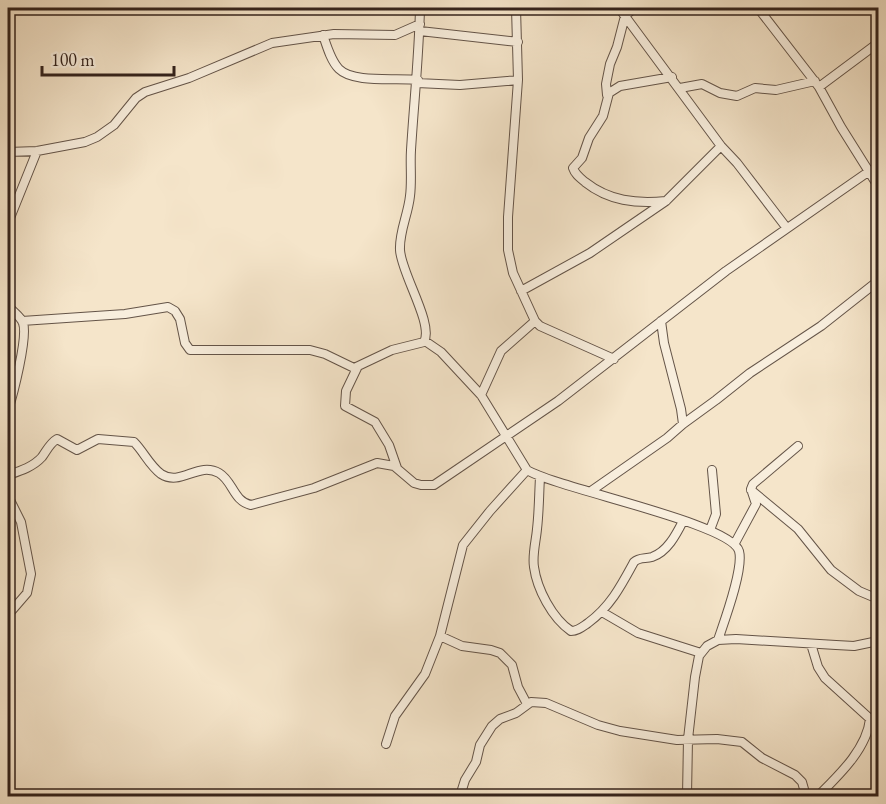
<svg xmlns="http://www.w3.org/2000/svg" width="886" height="804" font-family="'EB Garamond',serif">
  <style>
    .lines { fill: none; stroke-linecap: round; stroke-linejoin: round }
    .lane-casing { stroke: #645448; stroke-width: 6 }
    .street-casing { stroke: #645448; stroke-width: 10 }
    .lane { stroke: #f8eedd; stroke-width: 4 }
    .street { stroke: #f8eedd; stroke-width: 8 }
  </style>
  <rect width="100%" height="100%" fill="#f5e5ca"/>
  <filter id="stains"><feTurbulence type="fractalNoise" baseFrequency=".00333" numOctaves="4"/><feColorMatrix values="0 0 0 0 .2 0 0 0 0 .09 0 0 0 0 .02 0 0 0 .5 -.17"/></filter>
  <radialGradient id="worn" r=".72"><stop offset=".6" stop-color="#630" stop-opacity="0"/><stop offset="1" stop-color="#630" stop-opacity=".3"/></radialGradient>
  <g class="lines">
    <!-- lane casing -->
    <g class="lane-casing">
      <path id="lane" d="M868,172L878,162"/>
    </g>
    <!-- street casing -->
    <g class="street-casing">
      <path id="street" d="M516,8L518,80L508,217V250L513,273L535,321L540,326L614,359
        M619,8L721,146L737,163L786,227
        M758,8L819,87L841,127L878,186
        M420,31L518,42
        M323,35C327,47 331,61 339,69C354,84 398,77 418,80
        M417,83L460,85L518,80
        M819,87L878,43
        M680,88L702,84L720,93L737,96L755,88L776,90L815,81
        M607,95L606,84L610,64L617,47L625,16L634,8
        M8,152L37,151L85,142L97,137L114,125L136,98L145,92L189,78L272,43L334,34L395,35L420,24
        M666,201C636,204 609,201 585,182C579,177 575,174 573,168L582,158L589,138L603,116L609,93L620,86L672,77
        M8,223L37,151
        M521,291L590,253L666,201L721,146
        M8,305C12,312 20,315 23,323C28,337 13,395 8,410
        M22,321L125,314L168,307L175,311L180,319L185,343L190,350H310L325,354L354,368L392,350L424,342C434,324 401,273 400,250C399,232 408,215 410,196C412,181 410,165 411,150C414,102 419,55 420,8
        M661,321L664,343L681,409L683,424
        M425,341L441,352L481,395L527,470C559,489 731,523 739,551C744,569 724,622 718,640
        M357,368L346,391L345,406L375,422L389,445L397,468
        M481,395L501,351L535,321
        M8,475C20,471 33,467 42,457C47,450 50,443 57,439L77,450L98,439L134,442C144,452 149,465 161,474C181,487 198,461 219,473C233,481 233,501 251,505L314,488L377,463L394,466L414,483L421,485H434L558,401L726,271L868,172
        M540,477C539,495 539,512 537,529C536,541 532,555 534,567C537,589 552,618 571,631C578,631 582,627 588,623C610,607 621,586 634,562C639,557 645,559 652,557C667,552 676,535 683,521
        M751,490L798,529L831,570L859,591L878,599
        M591,491L667,438L683,424L716,400L750,373L821,326L878,281
        M8,496L21,522L31,574L27,593L8,615
        M710,530L716,514L712,470
        M735,543L756,504L751,489L753,484L798,446
        M602,612L638,633L701,653
        M440,636L462,646L491,650L500,653L512,665L518,687L527,704
        M811,644L818,667L825,678L878,726
        M386,744L395,716L425,674L440,636L463,545L490,511L527,470
        M460,796L465,780L476,762L480,745L492,726L500,719L516,713L531,702L546,703L598,725L620,731L677,740L717,739L742,742L762,758L795,775L802,782L806,796
        M687,796L688,739L695,677L699,656L707,646L718,640L736,639L836,645L854,646L878,641
        M818,796C838,776 867,749 870,719"/>
    </g>
    <!-- lane -->
    <use href="#lane" class="lane"/>
    <!-- street -->
    <use href="#street" class="street"/>
  </g>
  <!-- margin -->
  <rect width="886" height="804" fill="none" stroke="#f5e5ca" stroke-width="30"/>
  <rect x="9" y="9" width="868" height="786" fill="none" stroke="#34231c" stroke-width="3"/>
  <rect x="15" y="15" width="856" height="774" fill="none" stroke="#34231c" stroke-width="1.5"/>
  <!-- scale -->
  <path d="M42 66v9h132v-9" fill="none" stroke="#34231c" stroke-width="3"/>
  <text x="51" y="66" font-size="18" fill="#34231c" stroke="#f8eedd" stroke-width="4.5" paint-order="stroke">100 m</text>
  <rect width="100%" height="100%" filter="url(#stains)"/>
  <rect width="100%" height="100%" fill="url(#worn)"/>
</svg>
